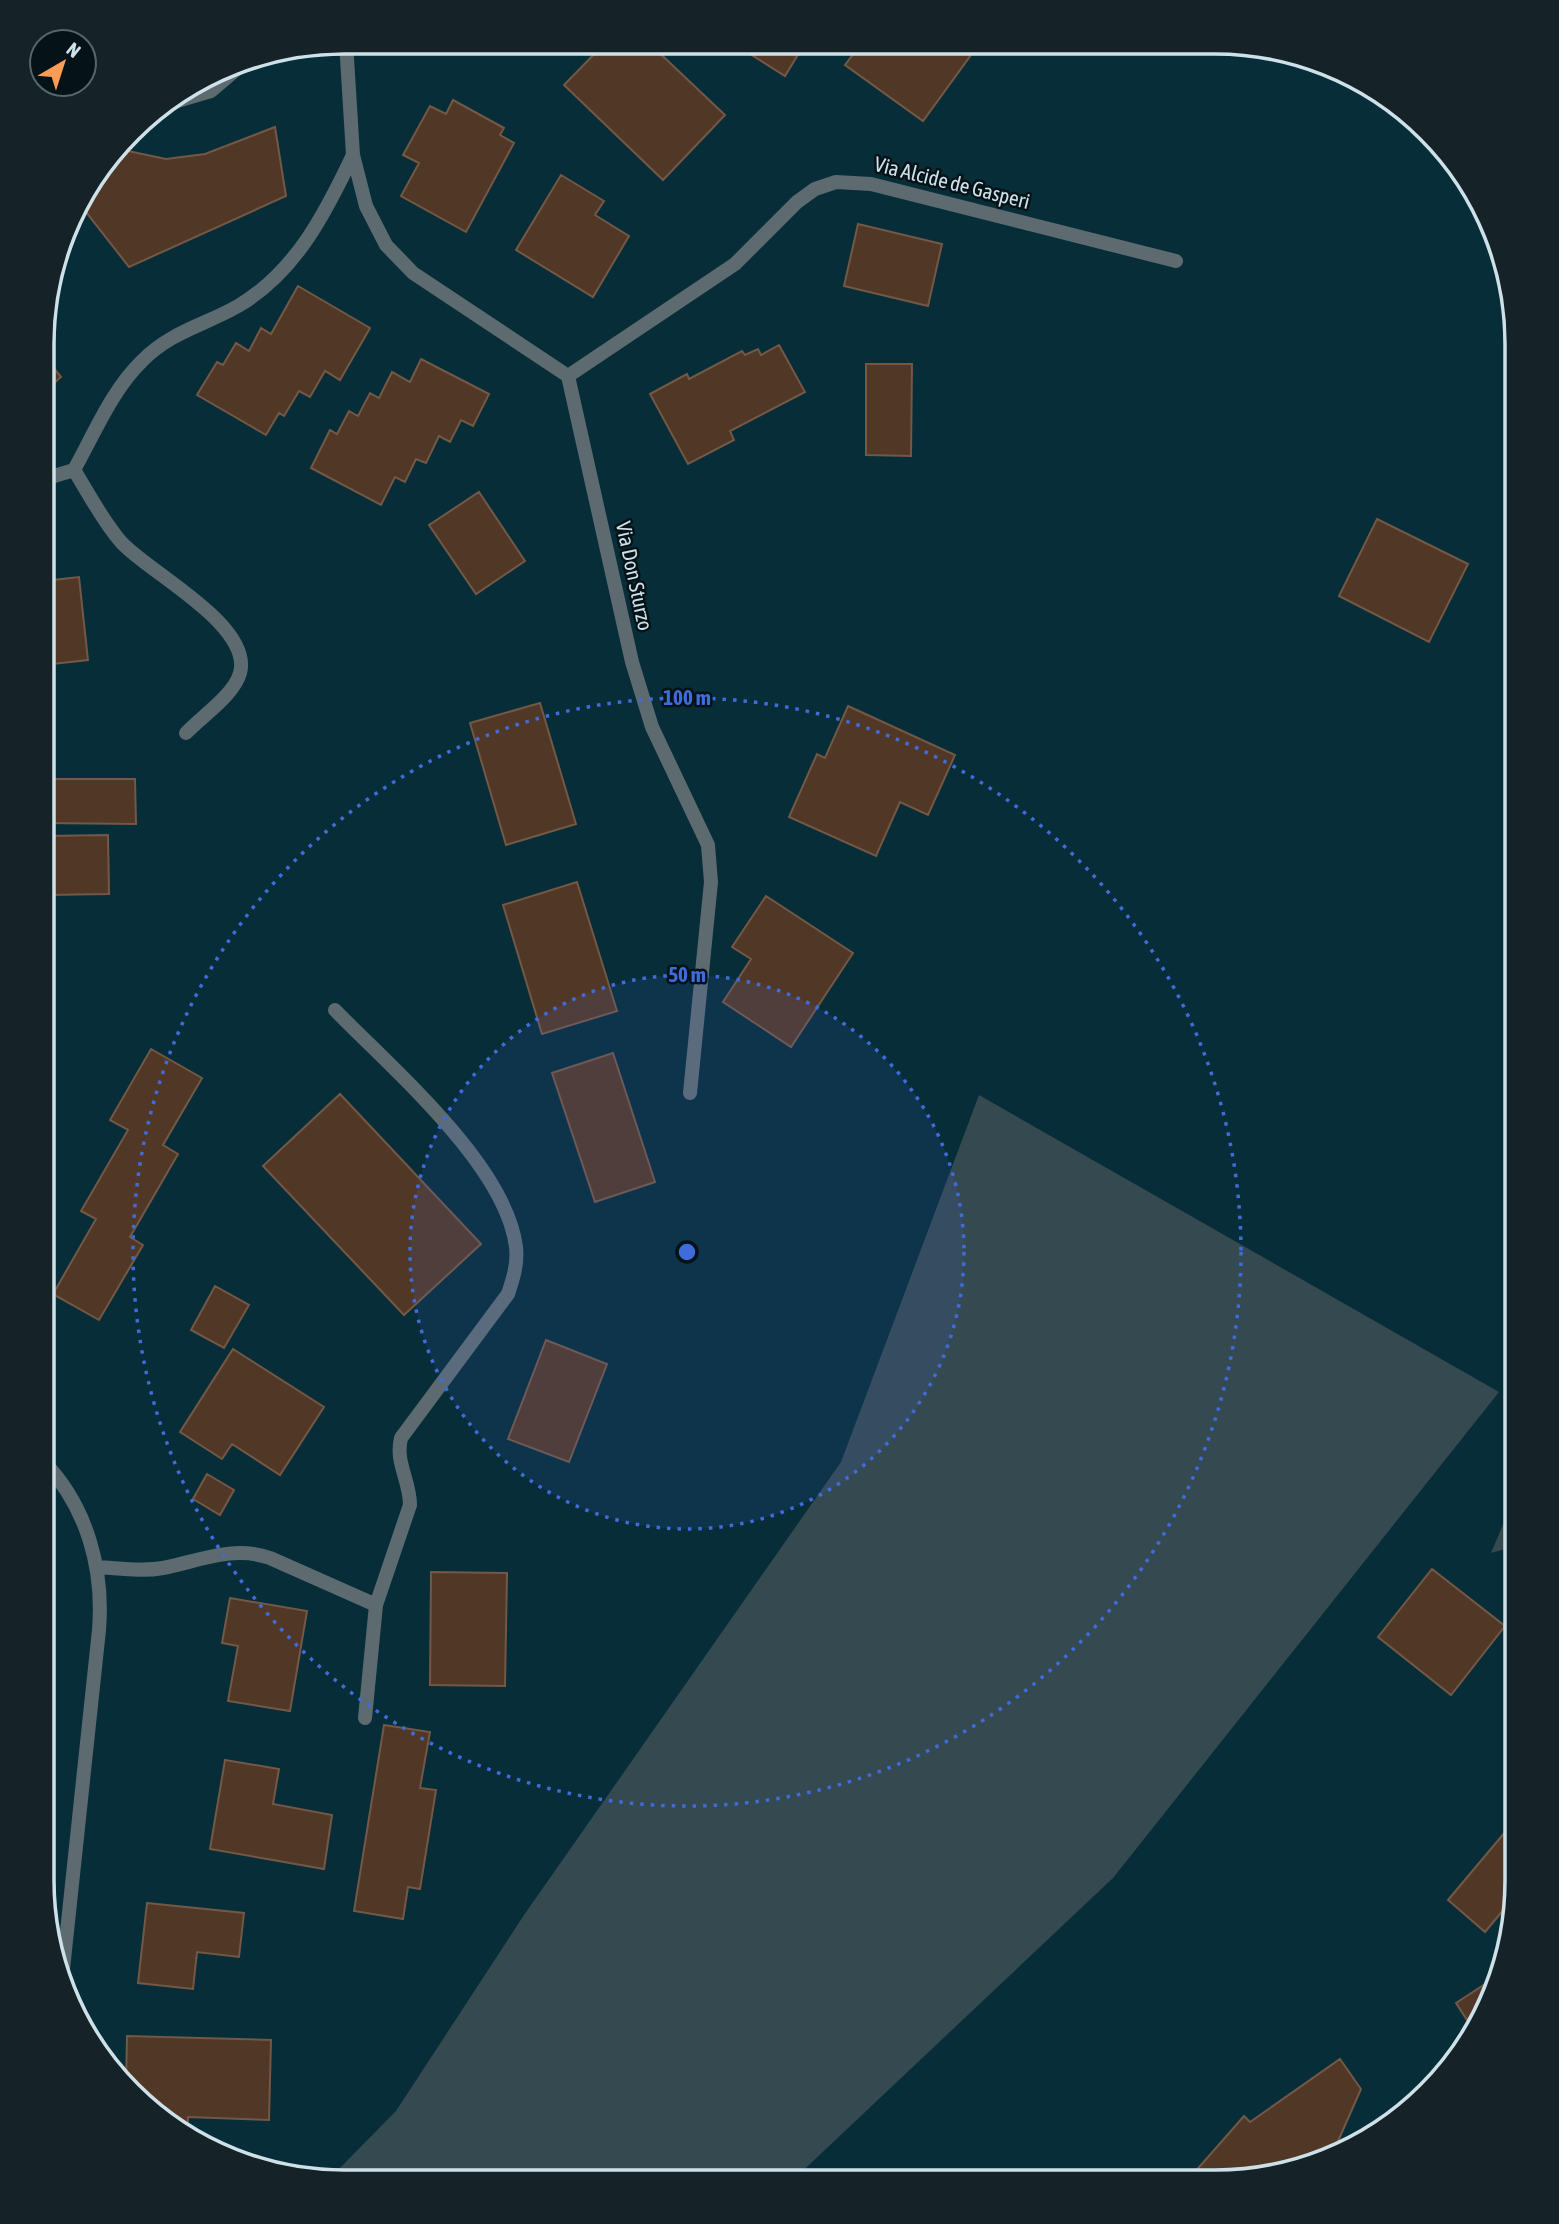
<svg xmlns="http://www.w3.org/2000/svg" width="1559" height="2224" font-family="'Asap Condensed',sans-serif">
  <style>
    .green { fill: #354950 }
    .building { fill: #513826; stroke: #735846; stroke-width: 2 }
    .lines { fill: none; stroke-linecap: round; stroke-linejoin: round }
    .minor { stroke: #5d6b70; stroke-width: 14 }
    .ring { fill: none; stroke: #406bdb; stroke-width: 3.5; stroke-dasharray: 3.5 7 }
    .labels { text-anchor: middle; stroke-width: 5; stroke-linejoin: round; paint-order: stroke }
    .street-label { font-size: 21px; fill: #cee1e9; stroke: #051318 }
    .rim { fill: none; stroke: #cee1e9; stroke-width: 3.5 }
    .centre { fill: #406bdb; stroke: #051318; stroke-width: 3.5 }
    .ring-label { font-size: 21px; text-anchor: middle; font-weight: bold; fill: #406bdb; stroke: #051318; stroke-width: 5; stroke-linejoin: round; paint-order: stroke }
  </style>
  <rect width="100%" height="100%" fill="#072d38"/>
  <!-- green -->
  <path class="green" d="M979,1095L1499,1392L1113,1878L792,2181L328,2180L396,2111L524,1915L841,1462Z
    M1516,1494V1546L1491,1553Z"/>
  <!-- building -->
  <path class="building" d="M605,43H649L725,115L663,180L564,85Z
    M741,43H805L785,76L739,47Z
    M861,44H979L923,121L845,65Z
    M453,100L504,128L500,135L514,143L466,232L401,196L419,163L403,155L430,106L446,114Z
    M275,127L286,196L129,267L79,203L82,194L119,149L166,159L205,154Z
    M561,175L604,201L595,215L629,236L593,297L516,250Z
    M858,224L942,244L928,306L844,286Z
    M298,286L370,328L340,380L325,371L310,397L299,391L284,416L279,413L266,435L197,395L217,362L223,365L236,343L249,351L261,328L271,334Z
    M779,345L805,392L730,431L734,440L688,464L650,394L687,374L689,379L742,351L745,355L758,349L761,355Z
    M45,357L61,377L45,391Z
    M421,359L489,394L473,426L461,420L450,442L439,436L426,463L416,459L405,482L395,477L381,505L311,468L330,430L337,434L349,411L358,416L370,393L379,398L392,372L410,382Z
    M866,364H912L911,456L866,455Z
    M479,492L525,561L476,594L429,525Z
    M1377,519L1468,564L1429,642L1339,596Z
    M79,577L88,660L44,665V581Z
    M540,703L576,824L506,845L470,723Z
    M848,706L955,755L928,815L900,802L876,856L789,817L817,754L825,758Z
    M44,779H135L136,824L44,823Z
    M108,835L109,894L47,895L46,836Z
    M577,882L617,1011L542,1034L503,905Z
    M766,896L853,953L791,1047L723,1002L751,959L732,947Z
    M151,1049L202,1078L163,1145L178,1154L130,1237L143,1245L99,1320L53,1294L96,1219L81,1211L128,1130L110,1120Z
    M613,1053L655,1182L595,1202L552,1073Z
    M340,1094L481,1244L404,1315L263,1166Z
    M215,1286L249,1305L224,1348L191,1330Z
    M546,1340L607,1364L569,1462L508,1439Z
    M233,1349L324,1407L280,1475L232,1444L222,1459L180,1432Z
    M207,1474L234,1490L220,1515L193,1499Z
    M1432,1569L1505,1626L1451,1695L1378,1637Z
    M431,1572L507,1573L505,1686L430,1685Z
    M43,1578L49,1580L42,1600Z
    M230,1598L307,1611L290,1711L228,1701L238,1646L222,1643Z
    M384,1725L430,1732L420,1788L436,1790L420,1889L408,1887L403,1919L354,1911Z
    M225,1760L279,1769L273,1804L332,1815L324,1869L210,1849Z
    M1516,1819V1895L1485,1932L1448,1900Z
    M147,1903L244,1913L239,1957L197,1952L193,1989L138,1983Z
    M1502,1973L1501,1977L1474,2031L1456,2003Z
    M127,2036L271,2040L269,2120L188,2117L187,2135L176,2131L122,2084H126Z
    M1340,2059L1361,2089L1332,2155L1314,2159L1309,2154L1303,2162L1215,2182H1186L1244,2116L1250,2122Z"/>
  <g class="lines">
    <!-- minor -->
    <path class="minor" d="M346,42L353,155L366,206L386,245L413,273L568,376L632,662L652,727L708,845L711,882L690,1093
      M167,104L211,91L251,57
      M568,376L735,264L797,202L815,189L836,182L871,184L1176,261
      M74,470C89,494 102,520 121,542C149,573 253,625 240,673C234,695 202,716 186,733
      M44,479L74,470C94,434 112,390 142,361C170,332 205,325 238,306C296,272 326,212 353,155
      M43,1461C87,1506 104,1569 99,1630L63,1969
      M97,1567C118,1568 141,1572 163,1568C199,1561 233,1545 270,1558L376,1605L410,1505C410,1480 395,1463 401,1438L508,1294C513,1279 518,1264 516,1247C506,1165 391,1068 335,1010
      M365,1718L376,1605"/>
  </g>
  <!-- distance rings -->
  <circle cx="687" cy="1252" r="277" fill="#406bdb" fill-opacity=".12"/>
  <g class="ring">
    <circle cx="687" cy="1252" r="277"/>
    <circle cx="687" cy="1252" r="554"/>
  </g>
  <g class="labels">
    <!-- street labels -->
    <g class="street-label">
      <text transform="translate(952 183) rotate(14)" y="7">Via Alcide de Gasperi</text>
      <text transform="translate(634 576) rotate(78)" y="7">Via Don Sturzo</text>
    </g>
  </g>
  <!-- crop -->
  <path d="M0 0H1559V2224H0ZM344 54H1215A290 290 0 0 1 1505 344V1880A290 290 0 0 1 1215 2170H344A290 290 0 0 1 54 1880V344A290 290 0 0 1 344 54Z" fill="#152329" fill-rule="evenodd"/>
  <path class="rim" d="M344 54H1215A290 290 0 0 1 1505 344V1880A290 290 0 0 1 1215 2170H344A290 290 0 0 1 54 1880V344A290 290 0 0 1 344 54Z"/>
  <circle cx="687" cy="1252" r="10" class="centre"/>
  <g class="ring-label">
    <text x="687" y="705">100 m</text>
    <text x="687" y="982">50 m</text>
  </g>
  <!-- north arrow -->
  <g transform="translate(63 63) rotate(39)"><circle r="33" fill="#051318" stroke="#55656c" stroke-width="2"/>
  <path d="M0-5L12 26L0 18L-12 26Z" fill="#fd9d55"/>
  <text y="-10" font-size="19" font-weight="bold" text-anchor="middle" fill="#cee1e9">N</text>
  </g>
</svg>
